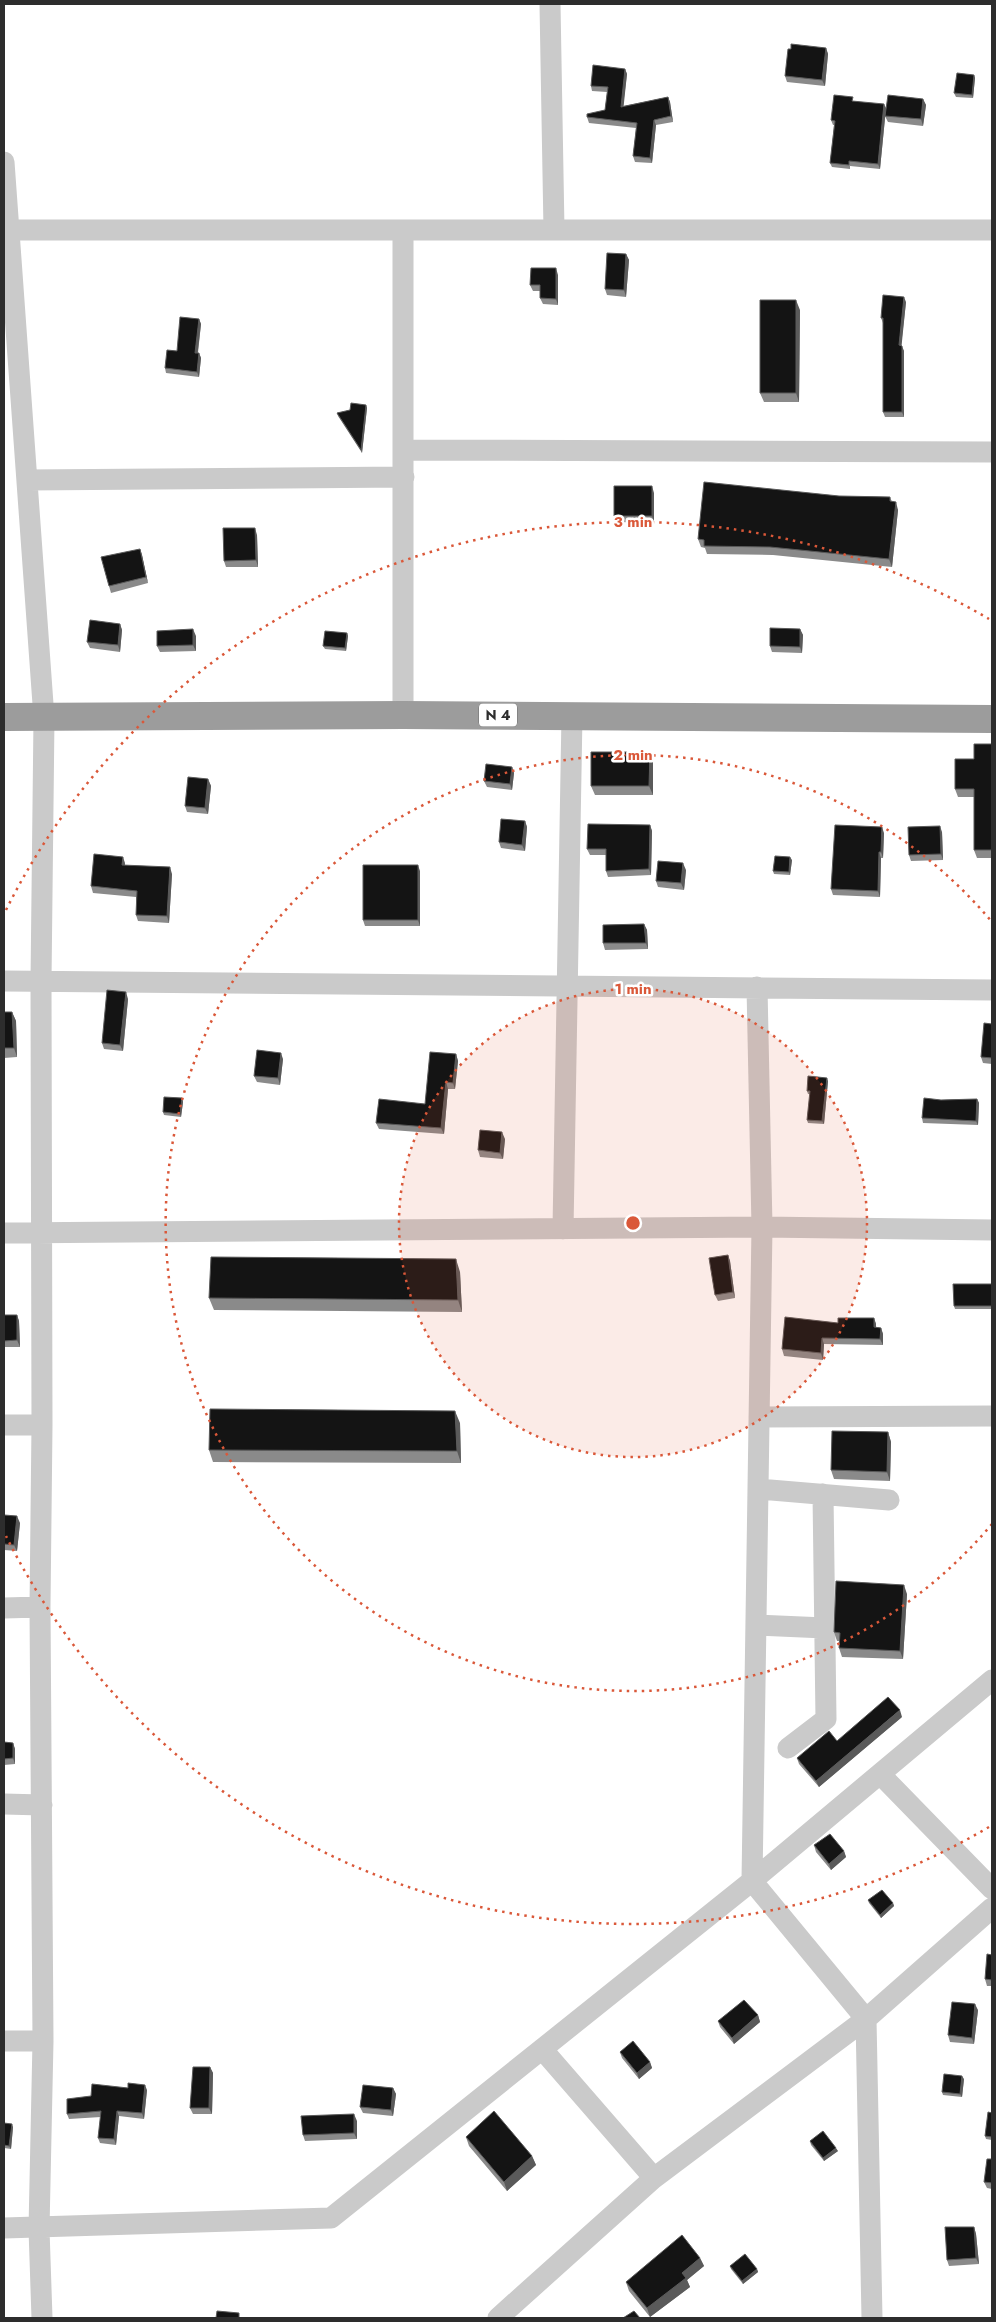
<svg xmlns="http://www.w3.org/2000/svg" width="996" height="2322" font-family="Jost,sans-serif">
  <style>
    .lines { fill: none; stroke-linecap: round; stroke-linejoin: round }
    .minor { stroke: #cacaca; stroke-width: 21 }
    .trunk { stroke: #9c9c9c; stroke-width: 28 }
    .wall { fill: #8a8a8a }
    .shaded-wall { fill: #5a5a5a }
    .building { fill: #141414; stroke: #5a5a5a }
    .ring { fill: none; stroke: #da5839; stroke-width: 2.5; stroke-dasharray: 2.5 5 }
    .labels { text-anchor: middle; stroke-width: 5; stroke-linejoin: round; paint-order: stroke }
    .shield { fill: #fff; stroke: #6c6c6c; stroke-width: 1 }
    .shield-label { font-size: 14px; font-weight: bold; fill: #2d2d2d }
    .centre { fill: #da5839; stroke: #fff; stroke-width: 2.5 }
    .ring-label { font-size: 15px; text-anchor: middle; font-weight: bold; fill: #da5839; stroke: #fff; stroke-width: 5; stroke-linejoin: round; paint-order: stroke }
  </style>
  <rect width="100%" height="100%" fill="#fff"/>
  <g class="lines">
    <!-- minor -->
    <path class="minor" d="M550,4L554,230
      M4,162L44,718L41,981L42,1425L40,1607L43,2041L39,2229L42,2318
      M4,230H992
      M403,231V715
      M404,450L992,452
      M27,480L404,477
      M4,981L992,990
      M757,987L762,1227L752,1881L866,2019L872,2318
      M563,1229L572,715
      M4,1233L762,1227L992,1230
      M759,1417L992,1416
      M4,1425H42
      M758,1489L889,1500
      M4,1608L40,1607
      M756,1625L825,1628
      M788,1748L826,1719L823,1494
      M880,1774L992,1889
      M4,1804L42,1805
      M4,2041H43
      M542,2049L654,2178
      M4,2228L331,2218L752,1881L992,1680
      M498,2318L654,2178L866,2019L992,1908"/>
    <!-- trunk -->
    <path class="trunk" d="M4,717L403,715L992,719"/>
  </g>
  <!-- wall -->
  <path class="wall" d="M826,48L828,54L825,86L787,82L785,76L791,49Z
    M625,69L627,74L623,106L668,97L670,102L673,122L656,125L652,163L635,162L633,156L636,128L589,123L587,117L605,110L607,92L592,91L591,86Z
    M974,75L975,78L973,98L956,97L954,93Z
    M923,99L926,105L923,126L888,122L885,116Z
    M854,101L886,108L880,169L850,166V169L832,167L830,163L834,125H833L831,120Z
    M626,254L629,260L626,297L607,295L605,289Z
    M558,275V305L543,304L540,298V291H533L530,285Z
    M906,302L901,346L904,351V417H885L883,412V323L881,318Z
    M800,310L799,402H764L760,393Z
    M199,319L201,324L198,353H199L201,358L199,377L166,373L165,368Z
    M366,405L367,408L362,453L338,416L337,413L350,410Z
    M654,493V523L616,522L614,516Z
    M839,496L890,497L892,502L898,510L892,567L773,555L707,554L705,548L701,547L698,539Z
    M257,535L258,567H226L224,561Z
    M140,549L142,555L148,583L111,593L109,586Z
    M120,624L122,630L120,652L90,648L87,642Z
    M800,629L803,635L802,653L772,652L770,646Z
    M347,633L348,636L346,651L325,649L323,646Z
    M196,636V651L160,652L157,646Z
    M992,744V858H977L974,850V797H958L955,789L974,759Z
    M653,761V795H595L591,786Z
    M512,767L514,773L512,790L487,787L484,781Z
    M208,779L211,786L208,814L187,812L185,806Z
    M525,821L527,827L525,851L501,848L499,842Z
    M650,825L652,831L651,875L608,877L606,871V855H590L587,849Z
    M942,832L943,860L911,861L909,855Z
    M884,833L883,858H881L880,897L833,895L831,889Z
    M792,860L790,875L774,874L773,871Z
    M125,863V865L172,874L169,923L138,921L136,915V897L93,893L91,886Z
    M686,870L684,890L658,887L656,881Z
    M420,871V926H365L363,920Z
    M644,924L647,930L648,949L605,950L603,943Z
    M128,999L123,1051L104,1049L102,1043Z
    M4,1012H12L16,1021L17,1057L4,1058Z
    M992,1024V1064L983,1063L981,1057Z
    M456,1054L458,1061L455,1089H448L444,1134L379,1129L376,1123L425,1104Z
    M283,1059L280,1085L257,1082L254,1076Z
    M828,1081L824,1124L808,1123L807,1120L810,1094H808L807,1091Z
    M182,1098L183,1102L181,1117L164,1115L163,1112Z
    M977,1099L979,1103L978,1125L923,1123L922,1118L941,1100Z
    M505,1139L503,1159L480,1157L478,1150Z
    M728,1255L730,1261L735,1298L718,1301L715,1295Z
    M460,1272L462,1312L214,1310L209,1298Z
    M992,1284V1309H955L954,1306Z
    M4,1315H17L19,1321L20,1347H4Z
    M874,1318L876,1324V1327L881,1328L883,1334V1345L824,1344L823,1360L784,1356L782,1349L838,1323Z
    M460,1423L461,1463L213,1462L209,1450Z
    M888,1432L891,1442L890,1481L834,1479L831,1470Z
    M4,1515L20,1523L17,1551L4,1550Z
    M907,1594L903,1659L842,1657L839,1648L840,1641H837L834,1632Z
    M902,1717L819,1787L799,1764L797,1758Z
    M4,1742L13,1743L15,1749V1764L4,1765Z
    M814,1845L844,1851L846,1857L831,1870L816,1852Z
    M868,1900L893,1903L894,1906L881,1918L869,1903Z
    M992,1955V1986H987L985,1979Z
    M978,2010L974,2044L950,2042L948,2035Z
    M758,2015L760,2022L734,2044L720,2027L718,2021Z
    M620,2052L650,2062L652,2068L639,2079L622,2058Z
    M210,2067L213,2073L212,2114H193L190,2108Z
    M964,2079L962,2097L943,2095L942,2092Z
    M393,2088L396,2094L393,2116L363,2113L360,2107Z
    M147,2090L144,2119L119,2116L116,2145L100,2143L98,2138L101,2117L69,2119L67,2114Z
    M992,2113V2140L986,2139L985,2136Z
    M357,2121V2139L305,2141L303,2135Z
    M4,2123L13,2127L11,2149L4,2148Z
    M466,2137L532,2156L536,2165L507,2191L469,2146Z
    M810,2141L838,2151L824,2161L811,2145Z
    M992,2159V2189L987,2188L984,2182Z
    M974,2227L976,2234L979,2264L949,2266L947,2260Z
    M700,2258L704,2266L687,2280L690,2287L650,2317L629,2291L626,2282Z
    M730,2266L757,2269L758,2272L743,2284L731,2269Z"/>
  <!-- shaded-wall -->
  <path class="shaded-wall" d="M826,48L828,54L825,86L822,80Z
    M625,69L627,74L623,112L621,107Z
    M974,75L975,78L973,98L972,95Z
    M668,97L670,102L673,122L671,116Z
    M923,99L926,105L923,126L921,119Z
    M884,104L886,108L880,169L878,164Z
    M654,120L656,125L652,163L650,158Z
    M626,254L629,260L626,297L624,290Z
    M556,268L558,275V305L556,299Z
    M904,297L906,302L901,351L899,345Z
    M796,300L800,310L799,402L796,393Z
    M199,319L201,324L197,358L195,353Z
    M902,346L904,351V417L902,412Z
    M199,353L201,358L199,377L197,372Z
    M366,405L367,408L362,453L361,450Z
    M652,486L654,493V523L652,516Z
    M896,502L898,510L892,567L889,559Z
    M255,528L257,535L258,567L256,560Z
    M140,549L142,555L148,583L146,577Z
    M120,624L122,630L120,652L118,645Z
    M193,629L196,636V651L193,645Z
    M800,629L803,635L802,653L800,647Z
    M347,633L348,636L346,651L345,648Z
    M650,752L653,761V795L649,786Z
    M512,767L514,773L512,790L510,784Z
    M208,779L211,786L208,814L205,808Z
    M525,821L527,827L525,851L522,845Z
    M650,825L652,831L651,875L649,869Z
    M940,826L942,832L943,860L941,854Z
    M882,827L884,833L883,858L881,852Z
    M879,852L881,858L880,897L878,891Z
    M123,857L125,863L124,871L122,865Z
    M790,857L792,860L790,875L789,872Z
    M683,863L686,870L684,890L681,883Z
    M418,865L420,871V926L418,920Z
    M170,867L172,874L169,923L167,916Z
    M644,924L647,930L648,949L646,943Z
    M126,992L128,999L123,1051L120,1045Z
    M12,1012L16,1021L17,1057L14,1048Z
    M281,1053L283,1059L280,1085L278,1078Z
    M456,1054L458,1061L455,1089L453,1083Z
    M827,1078L828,1081L824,1124L822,1121Z
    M446,1082L448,1089L444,1134L441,1128Z
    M182,1098L183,1102L181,1117L180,1114Z
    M977,1099L979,1103L978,1125L976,1121Z
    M502,1132L505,1139L503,1159L500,1153Z
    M728,1255L730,1261L735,1298L733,1292Z
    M456,1259L460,1272L462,1312L458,1300Z
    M17,1315L19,1321L20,1347L17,1340Z
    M874,1318L876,1324V1333L874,1327Z
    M881,1328L883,1334V1345L880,1339Z
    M822,1338L824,1344L823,1360L821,1353Z
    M455,1411L460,1423L461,1463L457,1451Z
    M888,1432L891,1442L890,1481L887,1472Z
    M17,1516L20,1523L17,1551L14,1545Z
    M904,1585L907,1594L903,1659L900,1651Z
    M900,1710L902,1717L819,1787L816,1781Z
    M13,1743L15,1749V1764L13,1758Z
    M844,1851L846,1857L831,1870L829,1864Z
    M893,1903L894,1906L881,1918L880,1915Z
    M975,2004L978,2010L974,2044L972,2038Z
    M758,2015L760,2022L734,2044L732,2038Z
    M650,2062L652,2068L639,2079L637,2073Z
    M210,2067L213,2073L212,2114L209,2108Z
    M962,2076L964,2079L962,2097L960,2094Z
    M145,2085L147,2090L144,2119L142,2113Z
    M393,2088L396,2094L393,2116L391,2110Z
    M117,2111L119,2116L116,2145L114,2139Z
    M354,2114L357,2121V2139L354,2133Z
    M12,2124L13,2127L11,2149L9,2146Z
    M836,2148L838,2151L824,2161L823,2158Z
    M532,2156L536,2165L507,2191L504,2182Z
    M974,2227L976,2234L979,2264L976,2258Z
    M700,2258L704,2266L687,2280L690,2287L650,2317L647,2308L682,2273Z
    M757,2269L758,2272L743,2284L742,2281Z"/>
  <!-- building -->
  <path class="building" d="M791,44L826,48L822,80L785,76L788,49H791Z
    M593,65L625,69L621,107L668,97L671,116L654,120L650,158L633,156L637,123L587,117V114L605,110L608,87L591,86Z
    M957,73L974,75L972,95L954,93Z
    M834,95L853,97L852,101L884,104L878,164L849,161V165L830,163L835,121L831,120Z
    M888,95L923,99L921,119L885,116Z
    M607,253L626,254L624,290L605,289Z
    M531,268H556V299L540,298V285H530Z
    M883,295L904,297L899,345L902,346V412H883V318H881Z
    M760,300H796V393H760Z
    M180,317L199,319L195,353H199L197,372L165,368L167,350L177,351Z
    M351,403L366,405L361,450L337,413L350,410Z
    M704,482L839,496L890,497V501L896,502L889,559L770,547L704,546V540L698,539Z
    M614,486H652V516H614Z
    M223,528H255L256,560L224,561Z
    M140,549L146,577L109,586L101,557Z
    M90,620L120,624L118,645L87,642Z
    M770,628L800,629V647L770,646Z
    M193,629V645L157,646V631Z
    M325,631L347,633L345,648L323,646Z
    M974,744H992V850H974V789H955V759H974Z
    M591,752H650L649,786H591Z
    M486,764L512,767L510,784L484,781Z
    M188,777L208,779L205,808L185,806Z
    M501,819L525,821L522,845L499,842Z
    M588,824L650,825L649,869L606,871V849H587Z
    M835,825L882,827L881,852H879L878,891L831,889Z
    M940,826L941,854L909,855L908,827Z
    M94,854L123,857L122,865L170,867L167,916L136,915L137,891L91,886Z
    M775,856L790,857L789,872L773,871Z
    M658,861L683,863L681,883L656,881Z
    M363,865H418V920H363Z
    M644,924L646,943H603V925Z
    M107,990L126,992L120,1045L102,1043Z
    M4,1012H12L14,1048H4Z
    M984,1023L992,1024V1058L981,1057Z
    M257,1050L281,1053L278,1078L254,1076Z
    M430,1052L456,1054L453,1083L446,1082L441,1128L376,1123L379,1099L425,1104Z
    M808,1076L827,1078L822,1121L807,1120L810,1091H807Z
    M164,1097L182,1098L180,1114L163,1112Z
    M924,1098L941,1100L977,1099L976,1121L922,1118Z
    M480,1130L502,1132L500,1153L478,1150Z
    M728,1255L733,1292L715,1295L709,1258Z
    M211,1257L456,1259L458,1300L209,1298Z
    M953,1284H992V1306H954Z
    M4,1315H17V1340L4,1341Z
    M785,1317L838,1323V1318H874V1327L881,1328L880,1339L822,1338L821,1353L782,1349Z
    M210,1409L455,1411L457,1451L209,1450Z
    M832,1431L888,1432L887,1472L831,1470Z
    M4,1515L17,1516L14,1545L4,1544Z
    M836,1581L904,1585L900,1651L839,1648L840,1633L834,1632Z
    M888,1697L900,1710L816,1781L797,1758L829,1731L837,1741Z
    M4,1742L13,1743V1758L4,1759Z
    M830,1834L844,1851L829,1864L814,1845Z
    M882,1890L893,1903L880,1915L868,1900Z
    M987,1954L992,1955V1980L985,1979Z
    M744,2000L758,2015L732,2038L718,2021Z
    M952,2002L975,2004L972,2038L948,2035Z
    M633,2041L650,2062L637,2073L620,2052Z
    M193,2067H210L209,2108H190Z
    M944,2074L962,2076L960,2094L942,2092Z
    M128,2083L145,2085L142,2113L117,2111L114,2139L98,2138L101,2111L67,2114V2099L91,2096L92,2084L128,2088Z
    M363,2085L393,2088L391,2110L360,2107Z
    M494,2111L532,2156L504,2182L466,2137Z
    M988,2112L992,2113V2137L985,2136Z
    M354,2114V2133L303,2135L301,2116Z
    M4,2123L12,2124L9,2146L4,2145Z
    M823,2131L836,2148L823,2158L810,2141Z
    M987,2159H992V2183L984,2182Z
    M945,2227H974L976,2258L947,2260Z
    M682,2235L700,2258L682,2273L686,2278L647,2308L626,2282Z
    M745,2254L757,2269L742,2281L730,2266Z
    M217,2311L239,2313V2318H216Z
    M634,2311L640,2318H623Z"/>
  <!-- distance rings -->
  <circle cx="633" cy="1223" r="234" fill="#da5839" fill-opacity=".12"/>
  <g class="ring">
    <circle cx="633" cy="1223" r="234"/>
    <path d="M992 1524A468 468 0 1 1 992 922"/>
    <path d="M989 1827A701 701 0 0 1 6 1536M6 910A701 701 0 0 1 989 619"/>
  </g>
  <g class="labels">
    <!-- shield labels -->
    <rect class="shield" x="479" y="703.5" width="38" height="23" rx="4"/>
    <g class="shield-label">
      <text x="498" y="720">N 4</text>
    </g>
  </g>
  <circle cx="633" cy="1223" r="8" class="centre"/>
  <g class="ring-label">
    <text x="633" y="527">3 min</text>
    <text x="633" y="760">2 min</text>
    <text x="633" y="994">1 min</text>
  </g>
  <!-- border -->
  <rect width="996" height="2322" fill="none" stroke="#2d2d2d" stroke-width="10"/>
</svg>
